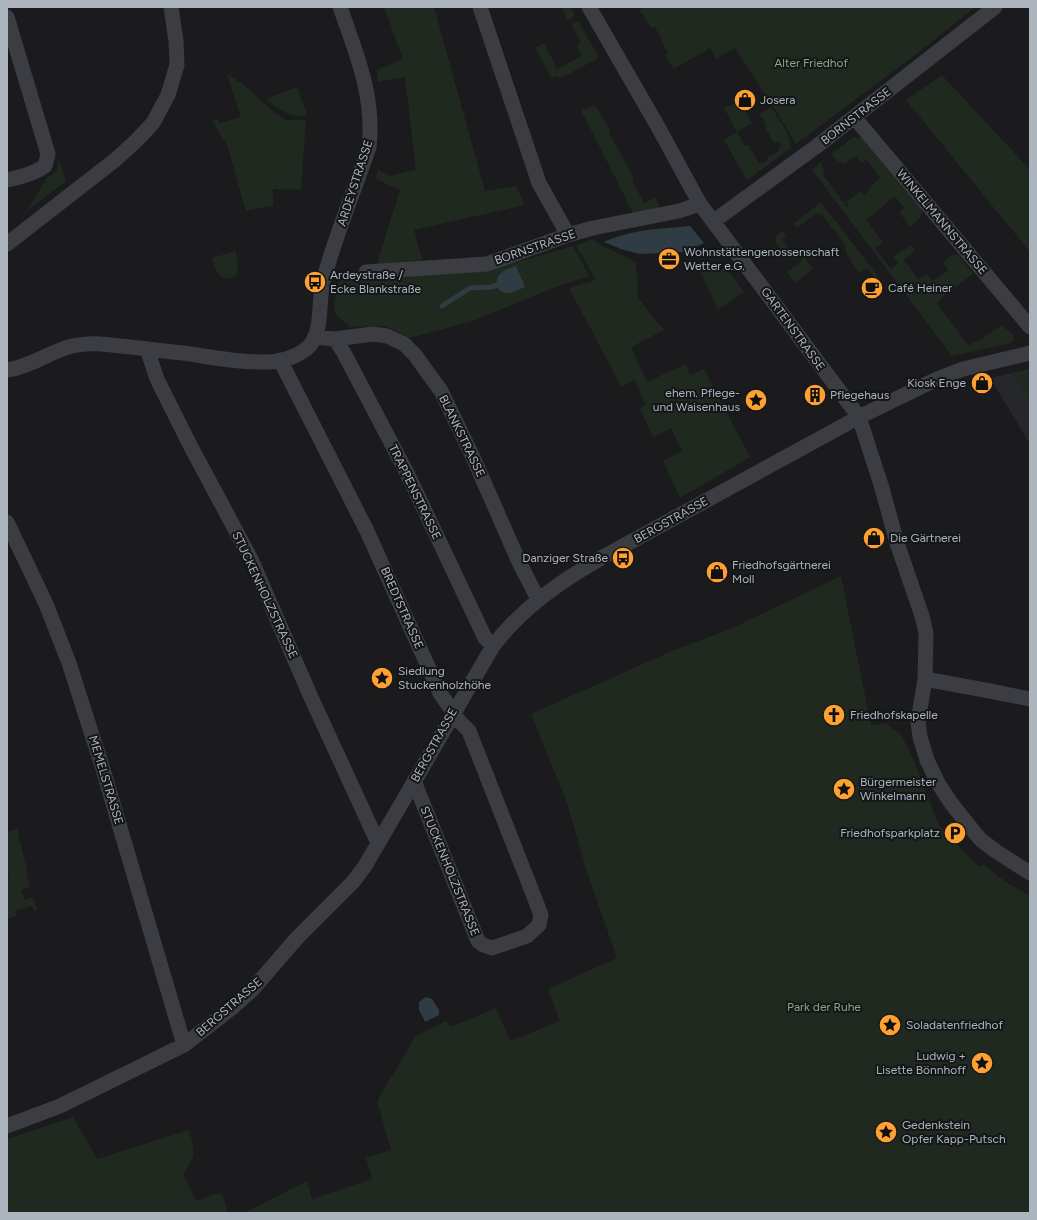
<svg xmlns="http://www.w3.org/2000/svg" width="1037" height="1220" font-family="Figtree,sans-serif">
  <style>
    .built { fill: #26272a }
    .green { fill: #202920 }
    .water { fill: #2f3c43 }
    .lines { fill: none; stroke-linecap: round; stroke-linejoin: round }
    .stream { stroke: #2f3c43; stroke-width: 5 }
    .street { stroke: #3b3d43; stroke-width: 15 }
    .labels { text-anchor: middle; stroke-width: 4; stroke-linejoin: round; paint-order: stroke }
    .park-label { font-size: 12px; fill: #85a982; stroke: #151618 }
    .poi-label { font-size: 12px; fill: #acb4bd; stroke: #151618; text-anchor: start }
    .street-label { font-size: 12px; fill: #acb4bd; stroke: #151618 }
  </style>
  <rect width="100%" height="100%" fill="#1b1b1d"/>
  <!-- built -->
  <path class="built" d="M1030,369V444L990,378Z"/>
  <!-- green -->
  <path class="green" d="M384,7H434L485,191L517,186L524,205L414,230L422,260L376,266L400,190L376,179L378,170L389,176L416,170L405,77L378,82L377,70L403,59Z
    M561,7H570L575,16L568,20Z
    M645,7H975L914,56L796,144L775,109L718,23L734,48L716,59L710,48L674,69L665,55L668,53C663,44 660,35 655,27L651,28L640,10Z
    M578,21L599,58L559,79L558,76L551,77L535,48L544,43L557,69L582,56L577,46L581,43L572,25Z
    M227,74L244,85L274,112L286,120H306L301,190L273,189V205L246,211L227,145L212,121L218,119L219,123L241,117Z
    M942,75L1030,170V252L906,100Z
    M297,87L307,115C291,120 278,108 266,99Z
    M740,101L752,123L737,132L745,146L748,145L759,163L760,162L762,164L768,160L767,158L779,151L778,149L781,148L778,141L774,143L765,127L767,126L760,114L771,107C779,120 790,132 791,148L747,180L724,140L737,132L724,108Z
    M595,105L611,132L609,133L634,178L632,180L644,203L656,198L659,205L658,208L634,215L581,110Z
    M854,137L862,138L863,137L923,211L920,218L910,227L899,212L904,208L895,196L866,220L883,243L875,249L891,269L898,263L893,257L911,245L915,251L904,260L918,280L927,274L932,281L948,270L943,262L952,255H959L973,274L941,298V300L937,303L968,345L983,338L1002,325L1014,336V339L1011,343L952,356L812,170L821,162L823,167L824,176L847,207L849,206L846,202L861,191L864,195L869,191L868,189L880,178L866,159L861,163L856,156L844,164L842,162L837,161L831,154Z
    M58,157L66,181L28,210L46,179L55,173L58,166Z
    M821,202L883,283L880,285L867,268L859,273L851,262L852,261L845,251L846,250L845,248L846,246L821,213L818,215L817,213L797,228L794,224L790,227Z
    M786,228L783,232L786,236L782,239L791,252L798,248L813,269L795,283L787,272L803,260L798,253L789,260L775,241L776,236Z
    M593,239L599,244L636,262L638,298L664,330L631,347L647,382L686,364L690,375L704,369L750,457L680,498L663,461L682,451L671,428L653,437L640,409L645,404L635,380L621,386L569,288L596,280L576,246Z
    M573,246L589,276L558,286L473,321L409,338L392,329L383,326L350,327L336,315L334,305L340,275L487,270L532,258Z
    M236,251L238,268L235,276C219,284 216,270 212,258Z
    M726,268L744,292L718,310L701,273Z
    M1030,371V404L1013,375Z
    M841,576L871,725L886,723L902,736L914,761L938,824L979,867L982,864L1006,882L1030,896V1213H244L307,1181L312,1199L372,1179L366,1158L391,1150L377,1101L416,1036L446,1021L450,1027L496,1008L510,1041L560,1021L548,989L617,958L587,872L566,800L531,714L674,650L728,630Z
    M17,829L27,870H26L30,887L21,890L24,900L33,897L37,910L34,911L32,906L15,911L17,916L7,919V876L9,875L7,862V832Z
    M73,1117L97,1159L189,1130C194,1151 198,1154 183,1173L196,1201L218,1193L223,1196L228,1213H7V1139Z"/>
  <!-- water -->
  <path class="water" d="M690,226L704,243L684,252L639,254L621,249L604,242C631,229 661,229 690,226Z
    M516,266L525,287C519,289 513,293 507,293C495,293 494,279 501,273C505,269 511,268 516,266Z
    M426,997L432,999L439,1010V1015L425,1022C422,1013 418,1014 419,1002Z"/>
  <g class="lines">
    <!-- stream -->
    <path class="stream" d="M442,306L470,288L491,287L501,284"/>
    <!-- street -->
    <path class="street" d="M480,7L539,183L568,235
      M589,7L657,125L700,204L859,417L882,488L897,543L922,616L926,633L925,679L918,722L920,737L927,760L938,783L951,803L970,827L981,840L997,852L1030,873
      M7,17L48,154L45,166C33,174 21,177 7,180
      M854,117L1030,327
      M714,221L817,146L995,7
      M7,244L115,160L137,140L153,123L168,95L177,65L176,41L171,7
      M366,272L487,264L568,235L593,228L679,211L700,204
      M315,337L335,339L373,334L387,336L404,344L415,355L441,391L472,455L519,562L538,599
      M335,339L344,353L408,475L485,638L493,646
      M147,349L157,379L191,447L251,559L310,695L378,843
      M280,360L367,531L440,693L459,721L469,731L533,894L541,915L539,925L527,936L492,948L483,945L478,941L414,781
      M7,370C30,367 49,352 72,346C88,342 104,344 120,346C141,348 162,351 183,353C211,357 240,363 268,362C281,362 303,355 311,344C323,326 318,302 323,282C335,236 354,192 369,147C375,98 356,52 340,7
      M7,522L46,604L69,663L102,766L184,1045
      M925,679L990,691L1030,699
      M7,1126L60,1106L184,1045L233,1007L252,990L297,938L353,882L365,866L493,646C523,607 561,581 603,557L859,417L937,379L963,369L1030,353"/>
  </g>
  <!-- icons -->
  <defs>
    <g id="shop-disc" transform="scale(1.15)"><circle r="9.5" fill="#ffa131" stroke="#151618"/><path d="M-5-2.5h2.3a2.7 3.5 0 0 1 5.4 0H5L5.5 6h-11ZM-1.5-2.5h3a1.5 2.3 0 0 0-3 0Z" fill="#111"/></g>
    <g id="office-disc" transform="scale(1.15)"><circle r="9.5" fill="#ffa131" stroke="#151618"/><path d="M-6-3h4V-5.5h4V-3h4V5H-6ZM-1-4.5V-3h2v-1.5ZM-6 0V1H6V0Z" fill="#111"/></g>
    <g id="bus-disc" transform="scale(1.15)"><circle r="9.5" fill="#ffa131" stroke="#151618"/><path d="M-5-6H5V4H4V6H2V4H-2V6H-4V4H-5ZM-3.5-4V0h7V-4ZM-3.5 1.2v1.5H-2V1.2ZM2 1.2v1.5H3.5V1.2Z" fill="#111"/></g>
    <g id="cafe-disc" transform="scale(1.15)"><circle r="9.5" fill="#ffa131" stroke="#151618"/><path d="M-5.5-4.5H6V0H3Q3 3.5 0 3.5H-2.5Q-5.5 3.5-5.5 0ZM3-3.2v2h1.7v-2ZM-6 4.5H4V6H-6Z" fill="#111"/></g>
    <g id="building-disc" transform="scale(1.15)"><circle r="9.5" fill="#ffa131" stroke="#151618"/><path d="M-4-6H4V6H1V3H-1V6H-4ZM-2.5-4.3h1.7v1.8h-1.7ZM.8-4.3h1.7v1.8H.8ZM-2.5-1h1.7V.8h-1.7ZM.8-1h1.7V.8H.8Z" fill="#111"/></g>
    <g id="sight-disc" transform="scale(1.15)"><circle r="9.5" fill="#ffa131" stroke="#151618"/><path d="M0-6L1.8-2.2L6-1.7L2.9 1.2L3.7 5.4L0 3.3L-3.7 5.4L-2.9 1.2L-6-1.7L-1.8-2.2Z" fill="#111"/></g>
    <g id="church-disc" transform="scale(1.15)"><circle r="9.5" fill="#ffa131" stroke="#151618"/><path d="M-1.2-6h2.4v3.5h3.3v2.4h-3.3V6h-2.4V-.1h-3.3v-2.4h3.3Z" fill="#111"/></g>
    <g id="parking-disc" transform="scale(1.15)"><circle r="9.5" fill="#ffa131" stroke="#151618"/><path d="M-3.5-5.5H1a3.5 3.5 0 0 1 0 7H-1V5.5H-3.5ZM-1-3.4V-.6H.8a1.4 1.4 0 0 0 0-2.8Z" fill="#111"/></g>
  </defs>
  <g fill-rule="evenodd">
    <use href="#shop-disc" x="745" y="100"/>
    <use href="#office-disc" x="669" y="259"/>
    <use href="#bus-disc" x="315" y="282"/>
    <use href="#cafe-disc" x="872" y="288"/>
    <use href="#shop-disc" x="982" y="383"/>
    <use href="#building-disc" x="815" y="395"/>
    <use href="#sight-disc" x="756" y="400"/>
    <use href="#shop-disc" x="874" y="538"/>
    <use href="#bus-disc" x="623" y="558"/>
    <use href="#shop-disc" x="717" y="572"/>
    <use href="#sight-disc" x="382" y="678"/>
    <use href="#church-disc" x="834" y="715"/>
    <use href="#sight-disc" x="844" y="789"/>
    <use href="#parking-disc" x="955" y="833"/>
    <use href="#sight-disc" x="890" y="1025"/>
    <use href="#sight-disc" x="982" y="1063"/>
    <use href="#sight-disc" x="886" y="1132"/>
  </g>
  <g class="labels">
    <!-- park labels -->
    <g class="park-label">
      <text x="811" y="67">Alter Friedhof</text>
      <text x="824" y="1011">Park der Ruhe</text>
    </g>
    <!-- poi labels -->
    <g class="poi-label">
      <text x="760" y="104">Josera</text>
      <text x="684" y="256">Wohnstättengenossenschaft<tspan x="684" dy="14">Wetter e.G.</tspan></text>
      <text x="330" y="279">Ardeystraße /<tspan x="330" dy="14">Ecke Blankstraße</tspan></text>
      <text x="888" y="292">Café Heiner</text>
      <text x="966" y="387" text-anchor="end">Kiosk Enge</text>
      <text x="740" y="397" text-anchor="end">ehem. Pflege-<tspan x="740" dy="14">und Waisenhaus</tspan></text>
      <text x="830" y="399">Pflegehaus</text>
      <text x="890" y="542">Die Gärtnerei</text>
      <text x="608" y="562" text-anchor="end">Danziger Straße</text>
      <text x="732" y="569">Friedhofsgärtnerei<tspan x="732" dy="14">Moll</tspan></text>
      <text x="398" y="675">Siedlung<tspan x="398" dy="14">Stuckenholzhöhe</tspan></text>
      <text x="850" y="719">Friedhofskapelle</text>
      <text x="860" y="786">Bürgermeister<tspan x="860" dy="14">Winkelmann</tspan></text>
      <text x="940" y="837" text-anchor="end">Friedhofsparkplatz</text>
      <text x="906" y="1029">Soladatenfriedhof</text>
      <text x="966" y="1060" text-anchor="end">Ludwig +<tspan x="966" dy="14">Lisette Bönnhoff</tspan></text>
      <text x="902" y="1129">Gedenkstein<tspan x="902" dy="14">Opfer Kapp-Putsch</tspan></text>
    </g>
    <!-- street labels -->
    <g class="street-label">
      <text transform="translate(856 116) rotate(-38)" y="4">BORNSTRASSE</text>
      <text transform="translate(355 183) rotate(-72)" y="4">ARDEYSTRASSE</text>
      <text transform="translate(942 222) rotate(50)" y="4">WINKELMANNSTRASSE</text>
      <text transform="translate(535 247) rotate(-19)" y="4">BORNSTRASSE</text>
      <text transform="translate(793 329) rotate(54)" y="4">GARTENSTRASSE</text>
      <text transform="translate(462 436) rotate(64)" y="4">BLANKSTRASSE</text>
      <text transform="translate(415 492) rotate(64)" y="4">TRAPPENSTRASSE</text>
      <text transform="translate(671 520) rotate(-29)" y="4">BERGSTRASSE</text>
      <text transform="translate(265 595) rotate(65)" y="4">STUCKENHOLZSTRASSE</text>
      <text transform="translate(402 608) rotate(66)" y="4">BREDTSTRASSE</text>
      <text transform="translate(434 745) rotate(-61)" y="4">BERGSTRASSE</text>
      <text transform="translate(106 780) rotate(73)" y="4">MEMELSTRASSE</text>
      <text transform="translate(450 871) rotate(68)" y="4">STUCKENHOLZSTRASSE</text>
      <text transform="translate(229 1007) rotate(-41)" y="4">BERGSTRASSE</text>
    </g>
  </g>
  <!-- border -->
  <rect width="1037" height="1220" fill="none" stroke="#acb4bd" stroke-width="16"/>
</svg>
